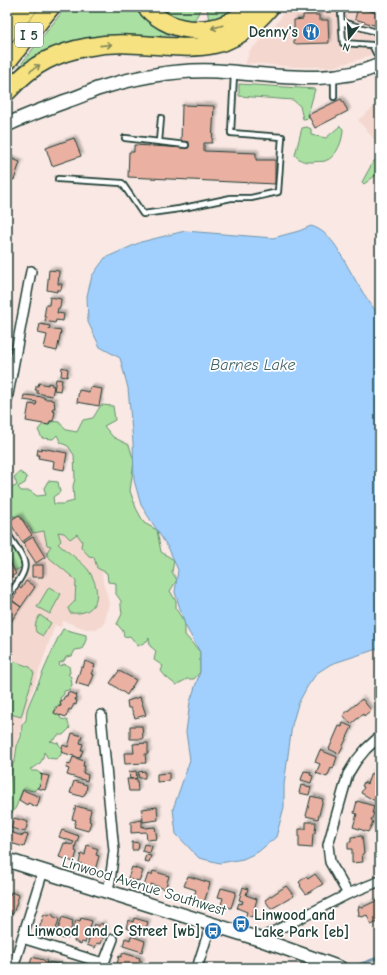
<svg xmlns="http://www.w3.org/2000/svg" width="387" height="975" font-family="'Comic Neue',sans-serif">
  <style>
    .built { fill: #f4d8d0 }
    .green { fill: #abe0a3; stroke: #658e6c }
    .water { fill: #a2d0fe; stroke: #6e95ad }
    .lines { fill: none; stroke-linecap: round; stroke-linejoin: round }
    .stream { stroke: #6e95ad; stroke-width: 2.5 }
    .building { fill: #eab1a3; stroke: #1f3d34; filter: url(#shadow) }
    .lane-casing { stroke: #1f3d34; stroke-width: 8 }
    .street-casing { stroke: #1f3d34; stroke-width: 12 }
    .secondary-casing { stroke: #1f3d34; stroke-width: 16 }
    .highway-casing { stroke: #1f3d34; stroke-width: 20 }
    .lane { stroke: #fff; stroke-width: 4.5 }
    .street { stroke: #fff; stroke-width: 9 }
    .secondary { stroke: #fff; stroke-width: 13 }
    .highway { stroke: #f6e281; stroke-width: 17 }
    .oneway { stroke: #808757 }
    .labels { text-anchor: middle; stroke-width: 3.5; stroke-linejoin: round; paint-order: stroke }
    .shield { fill: #fff; stroke: #627771; stroke-width: 1 }
    .shield-label { font-size: 14px; font-weight: bold; fill: #1f3d34 }
    .poi-label { font-size: 15px; font-weight: bold; fill: #1f3d34; stroke: #fff; text-anchor: end }
    .street-label { font-size: 15px; fill: #1f3d34; stroke: #fff }
    .water-label { font-size: 16px; font-style: italic; fill: #406266; stroke: #fff }
  </style>
  <defs>
    <filter id="shadow"><feDropShadow dx="2.5" dy="-2.5" stdDeviation="1" flood-color="#0004"/></filter>
  </defs>
  <rect width="100%" height="100%" fill="#f9e8e3"/>
  <filter id="ink" filterUnits="userSpaceOnUse"><feTurbulence type="fractalNoise" baseFrequency=".025" numOctaves="2"/><feDisplacementMap in="SourceGraphic" scale="8" xChannelSelector="R" yChannelSelector="G"/><feConvolveMatrix kernelMatrix="1 2 1 2 8 2 1 2 1" color-interpolation-filters="sRGB"/></filter>
  <g filter="url(#ink)">
    <!-- built -->
    <path class="built" d="M287,7H380V51L361,59L333,67H293L252,63L245,65L250,50L266,36L279,20Z
      M380,102V147L358,120Z
      M7,496L81,518L101,553L103,583L107,594L109,605L105,621L102,626L97,629H86L63,621L61,627L55,625L25,712L12,761L7,796Z"/>
    <!-- green -->
    <path class="green" d="M66,7H140L187,34L106,39L7,82Z
      M155,7H200V8C194,35 170,15 155,7Z
      M207,7H241L209,22Z
      M239,84L315,89L308,115L310,118L303,119L300,106L293,100L239,96Z
      M340,126L343,129C343,140 337,157 325,161C321,162 316,161 312,162C304,162 300,161 295,155L302,128L307,127L311,129V135L326,138Z
      M380,156V172L364,184L362,182L373,162Z
      M101,405L113,406L115,420L104,426L113,437L129,445L134,461L130,491L136,508L144,523L157,530L161,552L174,560L172,572L177,580L170,591L176,601V609L185,623V635L200,652V672L194,679H187L176,685L166,677L161,671L163,666L154,660L156,651L150,646L149,638L147,641L138,646L130,636L124,637L123,631L117,624L122,614L121,606V601L116,594V583L108,582L107,573L97,568L94,557L89,556L81,547L82,541L77,534L70,539L64,533L58,532L61,541L58,544C65,550 84,563 89,571C102,591 100,616 70,613L68,608L75,601L76,580L47,556V552L51,546L47,545L44,531L33,533C26,522 22,515 8,516L7,515V486L14,487L17,485L14,477L20,472L27,477L25,483L18,487L21,491H30L37,496L46,495L44,488L48,481L58,482L60,492L53,497L54,504H63L74,501L73,486L75,479L74,455L68,446L61,443L57,435L53,439L42,438L38,430L43,424L49,425L50,421L59,422L66,430L77,432L83,420L93,418Z
      M7,540C13,547 21,557 22,567L15,571L7,557Z
      M49,587L61,594L50,614L37,607Z
      M40,615L51,623L43,636L36,632C34,625 36,621 40,615Z
      M63,629L86,635V640L82,649L75,650L72,656L66,657L64,661L59,663L60,666L64,664L69,666L70,673L68,674L71,677L72,685L69,690L64,691V694L60,698L61,706L55,707L54,713L59,714L61,719L67,720L70,728L63,735H58L55,739L50,741L58,743L62,748L61,755L56,759L48,758L44,752C43,762 39,766 30,769L32,771H37L42,775L40,785L34,791L23,789C18,799 17,812 7,817V798L12,766L15,760L17,746L21,737L22,725L26,720L27,710L30,702L57,640Z
      M7,659L30,667L34,673L21,717L7,713Z"/>
    <!-- water -->
    <path class="water" d="M311,226C331,232 340,253 349,269C358,285 368,302 380,316V648L331,664L317,673L307,687L298,704L292,725L284,785V807L276,837L258,852L243,859L220,863L199,858L176,834L173,809L190,760L186,732L190,702L200,672V652L185,625L175,592L178,570L169,549L141,505L134,480L133,442L128,388L120,358L100,347L88,322L87,296L92,276L105,258L141,242L185,231L273,238L299,231Z"/>
    <g class="lines">
      <!-- stream -->
      <path class="stream" d="M355,966L380,957"/>
    </g>
    <!-- building -->
    <path class="building" d="M358,7L380,14V27L355,19Z
      M303,15H319V20H328L329,43L294,44V20L303,19Z
      M341,99L348,111L315,128L308,115Z
      M182,105L214,106L212,143H204V151L256,153V160H275V184L128,177L129,152H134V145L186,148V142L181,141Z
      M74,138L81,156L52,166L46,148Z
      M7,157L20,162L14,180L7,178Z
      M49,270L59,271L58,284H62L61,290H57V292L47,290Z
      M50,297L61,299L60,308H58L57,313L64,314L63,321L56,320L55,323L45,321L46,317H44L46,305H49Z
      M40,324L50,326L49,329L61,331L57,351L44,348L47,335L38,333Z
      M62,367L68,369L67,377L61,376Z
      M56,379L62,380L60,391L54,390Z
      M39,383L48,385V383L52,384V386H54L52,396L37,393V390H35L36,388V386H38Z
      M90,387L102,389L99,406L77,402L79,390L89,392Z
      M24,395L44,397V399H51V400L54,401L55,408H53L52,411L55,412L53,421H50L49,425L26,421L29,404L36,405L37,402L23,400Z
      M41,448L67,453L64,470L53,468L54,461L38,458L39,455H37L38,449L41,450Z
      M19,515L32,535L22,542L9,521Z
      M33,537L45,557L36,563L23,543Z
      M7,557L16,574L7,579Z
      M32,565H43V577H32Z
      M26,581L35,587L21,607L12,600L17,593L16,592L19,587L21,589Z
      M12,601L21,607L7,627V608Z
      M85,661L95,665L91,674L94,675L89,687L76,683L81,667L83,668Z
      M119,671L136,680L127,695L110,683Z
      M374,687H380V707L379,700H374Z
      M68,692L77,695L75,700H77L76,705L74,704L71,710L69,709L66,717L60,715V716L54,713L57,707L61,706L60,700L62,701L65,696H67Z
      M140,697L146,715L135,718L131,708H128L127,701Z
      M362,699L371,710L364,716L363,714L351,724L343,715Z
      M343,723L352,727L339,754L329,749L339,726L342,727Z
      M130,726H142L143,739H130Z
      M72,733L82,736L80,743L83,744L81,750H83L80,758L61,752L63,745L68,747Z
      M148,743V754H145L146,763L125,764L124,753H134L133,744Z
      M320,750L337,757L333,769L331,768L327,777L316,773L320,764L315,762Z
      M73,757L84,761L83,766H85L83,773L88,775L87,781L67,775L69,769L66,768L67,764L70,765Z
      M136,771L137,778L130,779L129,772Z
      M145,771V778H139L138,772Z
      M304,771L311,772L310,775L313,776L311,783L301,780Z
      M169,773V781L157,782V774Z
      M371,773L380,778V788L377,787L375,791L379,795L377,798L378,801L377,802L361,793L364,787L362,786L364,782L367,784Z
      M40,774L49,776L45,790L37,788L40,785L42,775Z
      M127,779H137L138,791H129Z
      M74,781L87,785L86,793H85L83,797L70,793Z
      M301,785L311,787L309,795L299,793Z
      M23,790L40,797L37,807L28,803L27,805L19,800Z
      M311,796L323,799L318,819L306,816Z
      M357,801L374,806L372,813H374L371,821L373,822L368,832L353,827L357,814L354,813Z
      M76,806L91,810L89,818H90L89,821L91,822L88,831L74,827L76,820L72,819Z
      M157,807L158,820L143,822L142,809Z
      M14,818L28,822L25,832L11,828Z
      M142,820V827L144,826L145,828L155,827L157,839L147,840L146,832L131,833V822Z
      M306,822H316L315,833H313L312,848L299,847V829H306Z
      M62,830L79,836L75,847H76L75,851L77,852L74,862L59,857L64,843L72,845L74,842L59,837Z
      M9,832L23,836L24,834L28,835L24,847L7,842Z
      M362,836L364,854H362L363,862L352,863V849H348V842H351V837Z
      M132,842L139,843L138,850H132Z
      M144,844L152,846L150,853L142,851Z
      M87,845L98,849L96,855L99,856L95,870L81,866L82,864L79,863L81,854L85,855Z
      M146,855L151,856L149,862L144,861Z
      M132,867L143,871L139,881L136,880L135,882L128,878Z
      M88,869L95,871L94,875L87,873Z
      M153,871L169,876L165,889L151,884L150,888L144,886L148,874L152,875Z
      M315,874L323,884L306,894L300,886L301,885L299,882L306,877L308,879Z
      M188,876L210,883L204,903L193,900L196,890L184,886Z
      M286,886L294,896L271,909L265,900Z
      M243,887L248,889L246,895L257,899L252,917L246,915L247,912L237,908L239,903L242,904L243,901L239,900Z
      M221,888L236,892L231,908L221,905L223,898L218,897Z
      M11,892L19,895L13,914H10L8,916H7V901Z
      M380,899V917L377,919L378,922L371,925L367,915L362,917L358,916L359,913L358,909L359,906L363,907Z
      M44,914L48,916L52,914L54,917L59,919L55,933L39,929Z
      M62,917L73,921L69,937L68,938L65,937L64,939L56,936Z
      M81,918L92,921L85,943L82,942L81,944L74,941L75,938L71,937L76,920L80,921Z
      M134,918L148,922L144,934L126,928L128,920L133,922Z
      M102,923L104,927L106,928L101,944L97,943L95,948L87,945L94,924L98,926Z
      M131,936L145,941L142,952L123,946L125,938L130,940Z
      M123,953L140,958L139,960L142,961L140,965H138L137,968H130L117,964L119,956L121,957Z
      M32,957L47,961L45,968H29Z
      M49,962L61,965L65,968H48Z"/>
    <g class="lines">
      <!-- lane casing -->
      <g class="lane-casing">
        <path id="lane" d="M343,7L341,14L343,43L372,45L380,61
          M342,22L380,33
          M334,78V97
          M125,138L186,145
          M159,142L161,118
          M58,179L122,183L143,214L179,209L231,198H251L278,192L282,137L231,133L234,74
          M7,533C30,568 31,563 7,598"/>
      </g>
      <!-- street casing -->
      <g class="street-casing">
        <path id="street" d="M7,400L31,271
          M101,715L114,851L110,881L107,892
          M348,894L330,862L328,845L348,774L356,761L366,749L380,736
          M22,938L103,963
          M259,939L348,894L380,881
          M13,968L43,871
          M102,968L113,939
          M197,968L211,924"/>
      </g>
      <!-- secondary casing -->
      <g class="secondary-casing">
        <path id="secondary" d="M7,125C26,115 46,109 66,101C77,98 87,93 97,89C135,77 178,69 217,71C271,74 328,87 380,65
          M7,860L259,939L340,968"/>
      </g>
      <!-- highway casing -->
      <g class="highway-casing">
        <path id="highway" d="M146,7C174,38 222,36 250,7
          M7,13L12,7
          M7,34L29,7
          M7,62L51,7
          M7,92C18,80 33,67 47,60C71,48 102,43 128,44C188,46 226,60 270,7"/>
      </g>
      <!-- lane -->
      <use href="#lane" class="lane"/>
      <!-- street -->
      <use href="#street" class="street"/>
      <!-- secondary -->
      <use href="#secondary" class="secondary"/>
      <!-- highway -->
      <use href="#highway" class="highway"/>
    </g>
    <!-- one-way arrows -->
    <defs><path id="oneway-shaft" d="M-6 0H5M1.5-3L5.5 0L1.5 3" fill="none" stroke-width="1.6" stroke-linecap="round" stroke-linejoin="round"/></defs>
    <g class="oneway">
      <use href="#oneway-shaft" transform="translate(217 27) rotate(164)"/>
      <use href="#oneway-shaft" transform="translate(106 45) rotate(-6)"/>
      <use href="#oneway-shaft" transform="translate(35 68) rotate(-34)"/>
    </g>
  </g>
  <!-- icons -->
  <defs>
    <g id="restaurant-disc" transform="scale(0.9)"><circle r="9.5" fill="#1f6fb2" stroke="#fff"/><path d="M-5-6h1v4h1v-4h1v4h1v-4h1v5L-1.5 .5V6h-2V.5L-5-1ZM5-6V6H3V1.5H1.5Q1.5-4 5-6Z" fill="#fff"/></g>
    <g id="bus-disc" transform="scale(0.9)"><circle r="9.5" fill="#1f6fb2" stroke="#fff"/><path d="M-5-6H5V4H4V6H2V4H-2V6H-4V4H-5ZM-3.5-4V0h7V-4ZM-3.5 1.2v1.5H-2V1.2ZM2 1.2v1.5H3.5V1.2Z" fill="#fff"/></g>
  </defs>
  <g fill-rule="evenodd">
    <use href="#restaurant-disc" x="311" y="32"/>
    <use href="#bus-disc" x="241" y="924"/>
    <use href="#bus-disc" x="213" y="931"/>
  </g>
  <g class="labels">
    <!-- shield labels -->
    <rect class="shield" x="15" y="23" width="28" height="24" rx="3"/>
    <g class="shield-label">
      <text x="29" y="40">I 5</text>
    </g>
    <!-- poi labels -->
    <g class="poi-label">
      <text x="298" y="37">Denny's</text>
      <text x="254" y="920" text-anchor="start">Linwood and<tspan x="254" dy="17">Lake Park [eb]</tspan></text>
      <text x="200" y="936">Linwood and G Street [wb]</text>
    </g>
    <!-- street labels -->
    <g class="street-label">
      <text transform="translate(144 886) rotate(17)" y="5">Linwood Avenue Southwest</text>
    </g>
    <!-- water labels -->
    <g class="water-label">
      <text x="253" y="370">Barnes Lake</text>
    </g>
  </g>
  <!-- margin -->
  <rect width="387" height="975" fill="none" stroke="#fff" stroke-width="24"/>
  <rect x="12" y="12" width="363" height="951" fill="none" stroke="#1f3d34" stroke-width="1.5" filter="url(#ink)"/>
  <!-- north arrow -->
  <g transform="translate(349 38) rotate(197)" stroke="#ffffff" stroke-width="3" paint-order="stroke">
  <path d="M0-3L7 15L0 10L-7 15Z" fill="#1f3d34"/>
  <text y="-6" font-size="11" font-weight="bold" text-anchor="middle" fill="#1f3d34">N</text>
  </g>
</svg>
